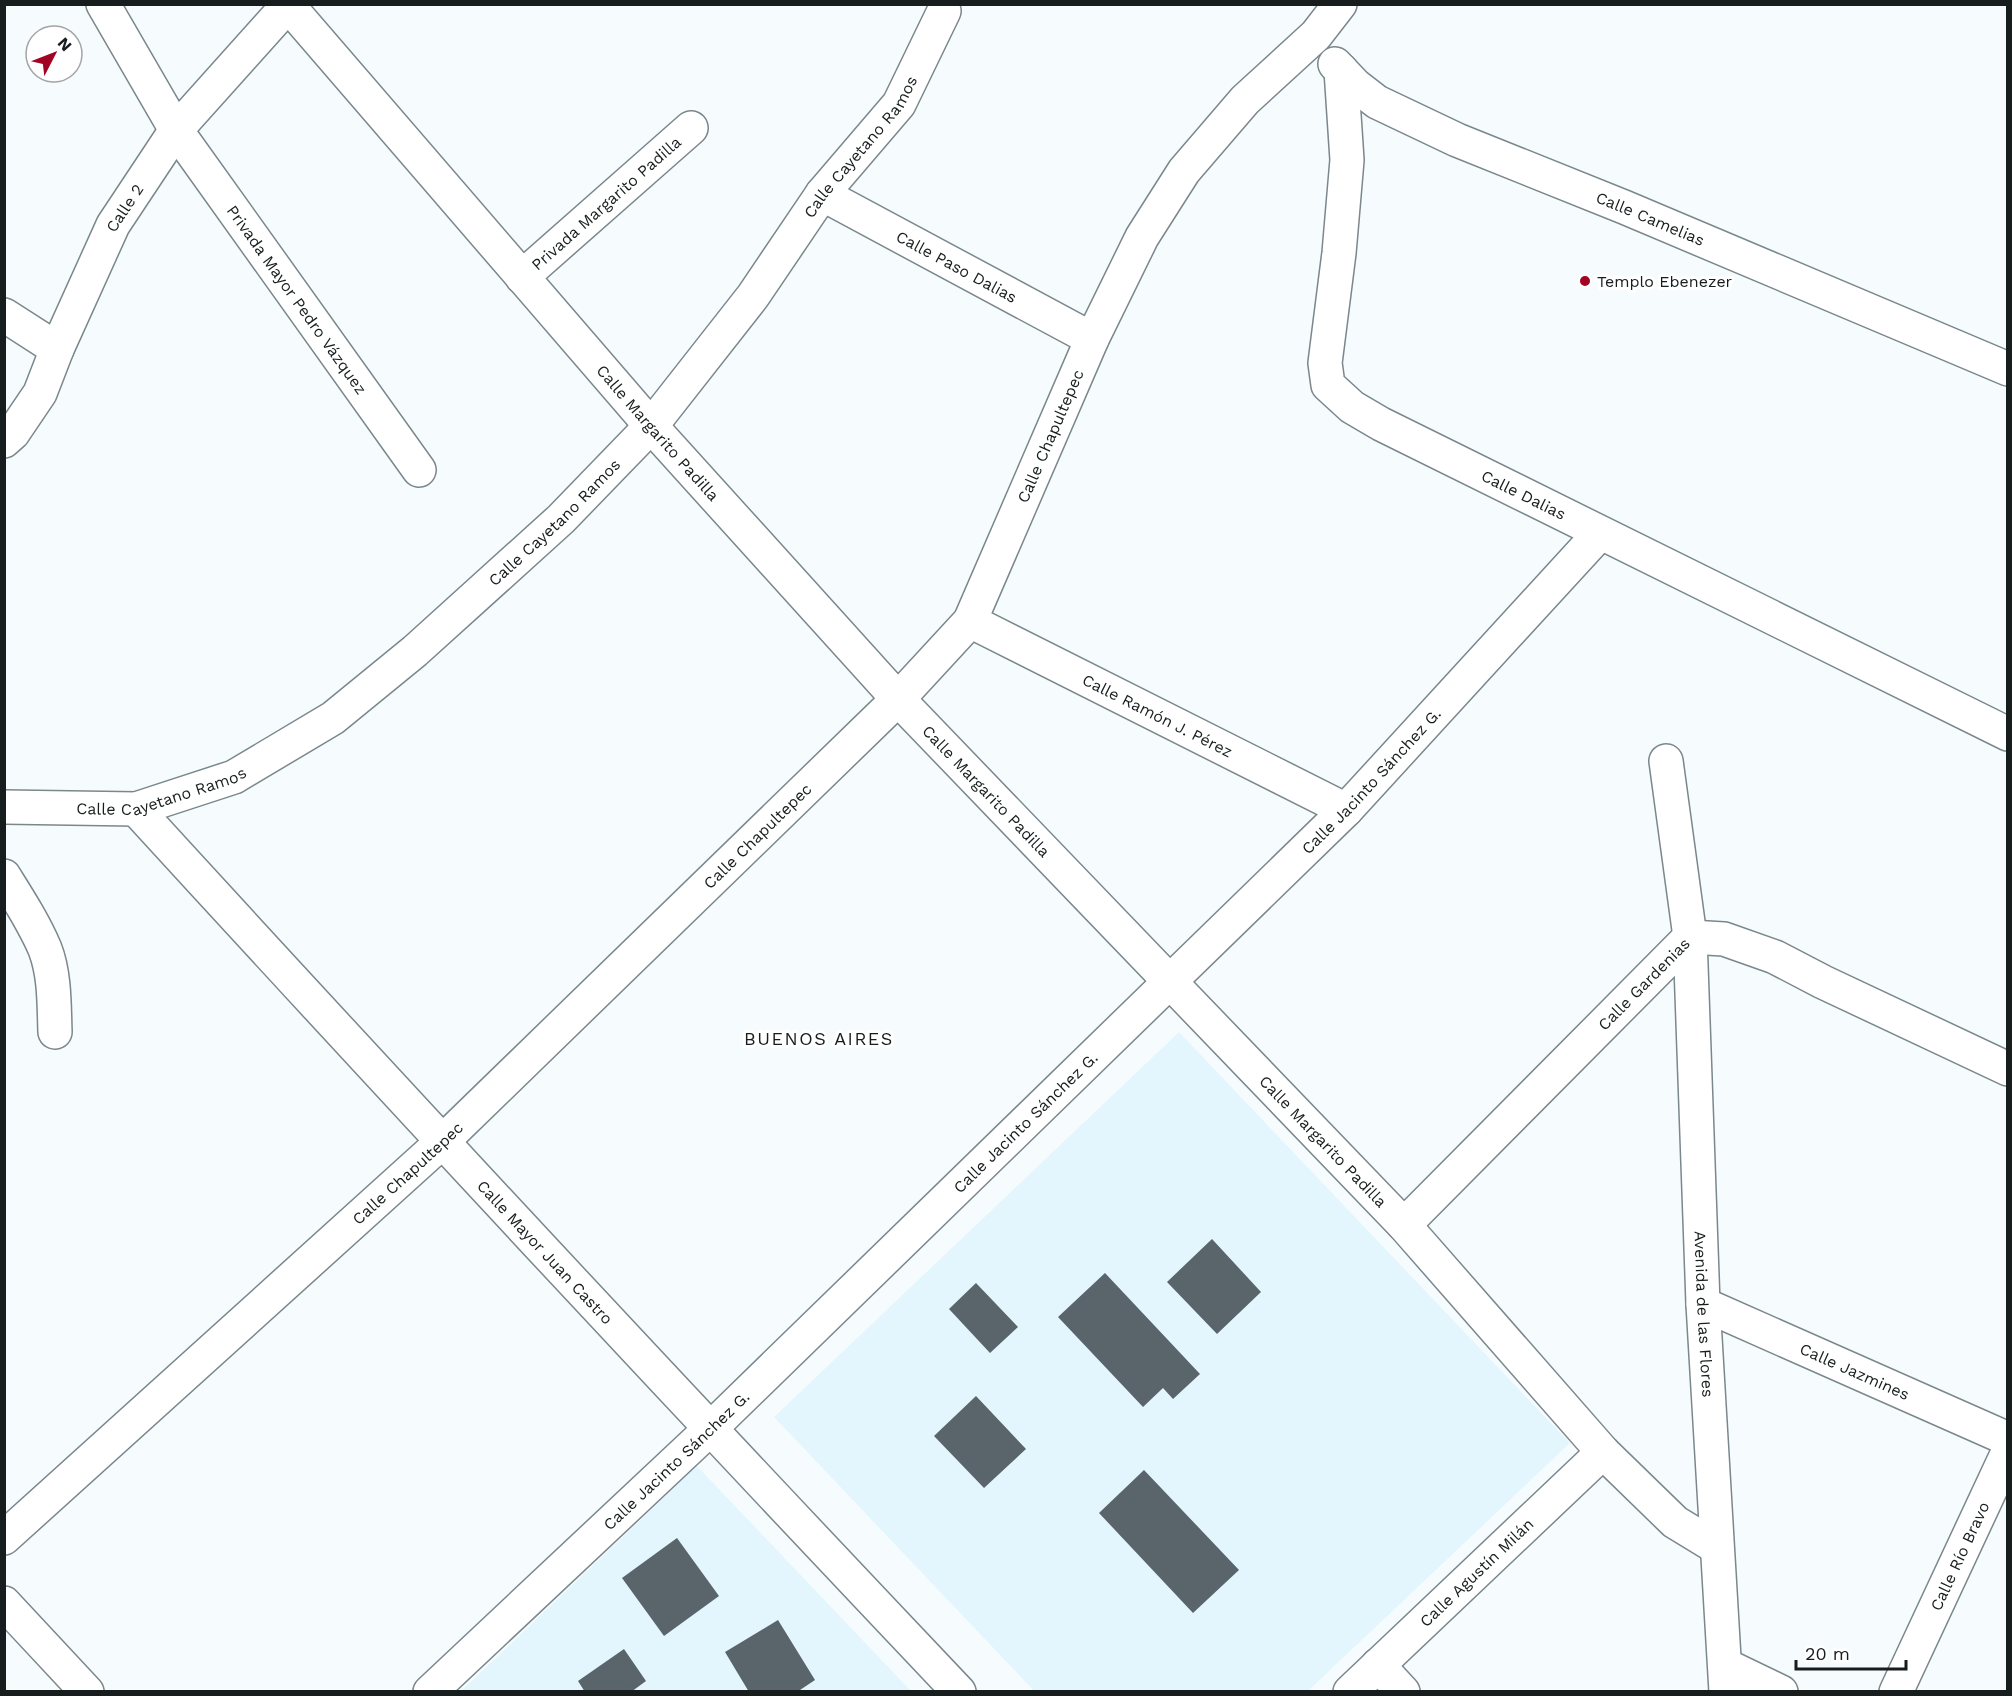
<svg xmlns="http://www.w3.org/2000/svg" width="2012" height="1696" font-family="'Work Sans',sans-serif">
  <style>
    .built { fill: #e4f6fd }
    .building { fill: #59656a }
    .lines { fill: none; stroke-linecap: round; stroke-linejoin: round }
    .minor-casing { stroke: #7a878c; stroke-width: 36 }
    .minor { stroke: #fff; stroke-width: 33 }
    .poi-dot { fill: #a20424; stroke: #fff; stroke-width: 2 }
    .labels { text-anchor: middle; stroke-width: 6; stroke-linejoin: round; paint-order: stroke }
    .street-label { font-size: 16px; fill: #171c1d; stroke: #fff }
    .poi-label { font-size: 16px; fill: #171c1d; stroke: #fff; text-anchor: start }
    .neighbourhood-label { font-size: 18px; letter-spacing: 1.5px; fill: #171c1d; stroke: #fff }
  </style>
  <rect width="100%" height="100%" fill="#f6fcfe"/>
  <!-- built -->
  <path class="built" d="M1179,1032L1570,1443L1308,1691L1035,1692L774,1417Z
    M697,1466L911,1691L460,1692Z"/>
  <!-- building -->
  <path class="building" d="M1212,1239L1261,1292L1217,1334L1167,1282Z
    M1105,1273L1200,1374L1173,1399L1163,1388L1143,1407L1058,1317Z
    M976,1283L1018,1327L990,1353L949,1309Z
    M976,1396L1026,1449L984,1488L934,1436Z
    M1144,1470L1239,1570L1193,1613L1099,1513Z
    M677,1538L719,1596L664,1636L622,1578Z
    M778,1620L815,1680L797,1692H749L725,1652Z
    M624,1649L646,1681L631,1692H585L578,1681Z"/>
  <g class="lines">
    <!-- minor casing -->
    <g class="minor-casing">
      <g id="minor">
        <path id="s1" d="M103,4L176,130L419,470"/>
        <path id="s2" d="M287,4L651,426L898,699L1404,1225L1603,1452L1675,1522L1716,1547"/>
        <path id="s3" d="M1335,64L1355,85L1377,102L1457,140L1624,207L2008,369"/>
        <path id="s4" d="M1341,70L1347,160L1339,253L1325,363L1328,385L1352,407L1381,424L2008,734"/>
        <path id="s5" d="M822,194L1092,339"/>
        <path id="s6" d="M522,277L691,128"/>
        <path d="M4,315L57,349"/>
        <path id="s7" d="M4,441L13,433L40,393L57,349L113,225L176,130L289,4"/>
        <path id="s8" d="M970,621L1346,810"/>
        <path id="s9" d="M1666,761L1690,937L1703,1304L1726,1692"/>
        <path id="s10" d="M4,807L136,809L234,777L333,718L415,651L561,519L651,426L753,296L822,194L899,104L944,11"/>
        <path id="s11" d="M136,809C408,1106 682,1400 959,1692"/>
        <path d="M4,876C19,900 34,923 45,949C55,975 54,1005 55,1032"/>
        <path id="s12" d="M1404,1225L1690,937L1724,939L1775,957L1823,982L2008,1069"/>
        <path id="s13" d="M1703,1304L2008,1439"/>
        <path id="s14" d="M4,1538L442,1142L898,699L970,621L1092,339L1142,237L1184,171L1245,100L1316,35L1340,4"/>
        <path d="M4,1603L87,1692"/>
        <path d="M1378,1665L1403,1692"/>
        <path d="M1725,1665L1781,1692"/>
        <path id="s15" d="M430,1692L710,1429L1346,810L1600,533"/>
        <path id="s16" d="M1350,1692L1603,1452"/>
        <path id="s17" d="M1896,1692L2008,1452"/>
      </g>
    </g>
    <!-- minor -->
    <use href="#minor" class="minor"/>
  </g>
  <!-- markers -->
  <circle class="poi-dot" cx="1585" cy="281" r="6"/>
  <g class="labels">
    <!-- street labels -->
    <g class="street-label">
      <text dy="6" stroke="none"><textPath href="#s10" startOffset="1132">Calle Cayetano Ramos</textPath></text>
      <text dy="6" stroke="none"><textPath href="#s6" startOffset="112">Privada Margarito Padilla</textPath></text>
      <text dy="6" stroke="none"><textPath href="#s7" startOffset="264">Calle 2</textPath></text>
      <text dy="6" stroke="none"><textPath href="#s3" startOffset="354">Calle Camelias</textPath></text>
      <text dy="6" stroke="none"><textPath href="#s5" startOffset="153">Calle Paso Dalias</textPath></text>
      <text dy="6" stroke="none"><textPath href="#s1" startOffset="354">Privada Mayor Pedro Vázquez</textPath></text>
      <text dy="6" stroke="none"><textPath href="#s2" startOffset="567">Calle Margarito Padilla</textPath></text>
      <text dy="6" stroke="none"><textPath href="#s14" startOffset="1534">Calle Chapultepec</textPath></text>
      <text dy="6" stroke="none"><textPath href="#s4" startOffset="542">Calle Dalias</textPath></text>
      <text dy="6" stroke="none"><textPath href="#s10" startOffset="646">Calle Cayetano Ramos</textPath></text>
      <text dy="6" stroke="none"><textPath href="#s8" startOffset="210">Calle Ramón J. Pérez</textPath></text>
      <text dy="6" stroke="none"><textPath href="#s15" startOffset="1310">Calle Jacinto Sánchez G.</textPath></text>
      <text dy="6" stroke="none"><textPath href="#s10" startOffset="160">Calle Cayetano Ramos</textPath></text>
      <text dy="6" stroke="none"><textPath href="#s2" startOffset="1053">Calle Margarito Padilla</textPath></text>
      <text dy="6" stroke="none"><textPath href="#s14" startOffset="1030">Calle Chapultepec</textPath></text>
      <text dy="6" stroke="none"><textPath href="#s12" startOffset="340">Calle Gardenias</textPath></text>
      <text dy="6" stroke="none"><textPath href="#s15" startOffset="824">Calle Jacinto Sánchez G.</textPath></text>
      <text dy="6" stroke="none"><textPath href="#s2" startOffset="1539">Calle Margarito Padilla</textPath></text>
      <text dy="6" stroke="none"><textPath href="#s14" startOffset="544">Calle Chapultepec</textPath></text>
      <text dy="6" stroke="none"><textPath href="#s11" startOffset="603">Calle Mayor Juan Castro</textPath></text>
      <text dy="6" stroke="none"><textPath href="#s9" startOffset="555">Avenida de las Flores</textPath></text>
      <text dy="6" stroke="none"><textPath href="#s13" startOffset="166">Calle Jazmines</textPath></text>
      <text dy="6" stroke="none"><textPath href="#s15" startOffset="338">Calle Jacinto Sánchez G.</textPath></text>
      <text dy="6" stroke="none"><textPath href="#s17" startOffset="150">Calle Río Bravo</textPath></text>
      <text dy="6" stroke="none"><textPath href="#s16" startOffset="174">Calle Agustín Milán</textPath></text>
    </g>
    <!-- poi labels -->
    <g class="poi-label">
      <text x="1597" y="287">Templo Ebenezer</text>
    </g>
    <!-- neighbourhood labels -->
    <g class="neighbourhood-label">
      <text x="819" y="1045">BUENOS AIRES</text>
    </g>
  </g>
  <!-- border -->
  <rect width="2012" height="1696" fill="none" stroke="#171c1d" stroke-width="12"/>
  <!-- north arrow -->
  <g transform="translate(54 54) rotate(48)"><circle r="28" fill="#ffffff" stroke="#a2a4a5" stroke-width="1.5"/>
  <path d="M0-4.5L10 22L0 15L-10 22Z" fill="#a20424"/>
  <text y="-9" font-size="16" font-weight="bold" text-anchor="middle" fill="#171c1d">N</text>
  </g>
  <!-- scale -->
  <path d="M1796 1660v9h110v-9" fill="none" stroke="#171c1d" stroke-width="3"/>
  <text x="1805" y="1660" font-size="18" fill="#171c1d" stroke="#ffffff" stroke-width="4.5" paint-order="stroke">20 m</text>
</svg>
